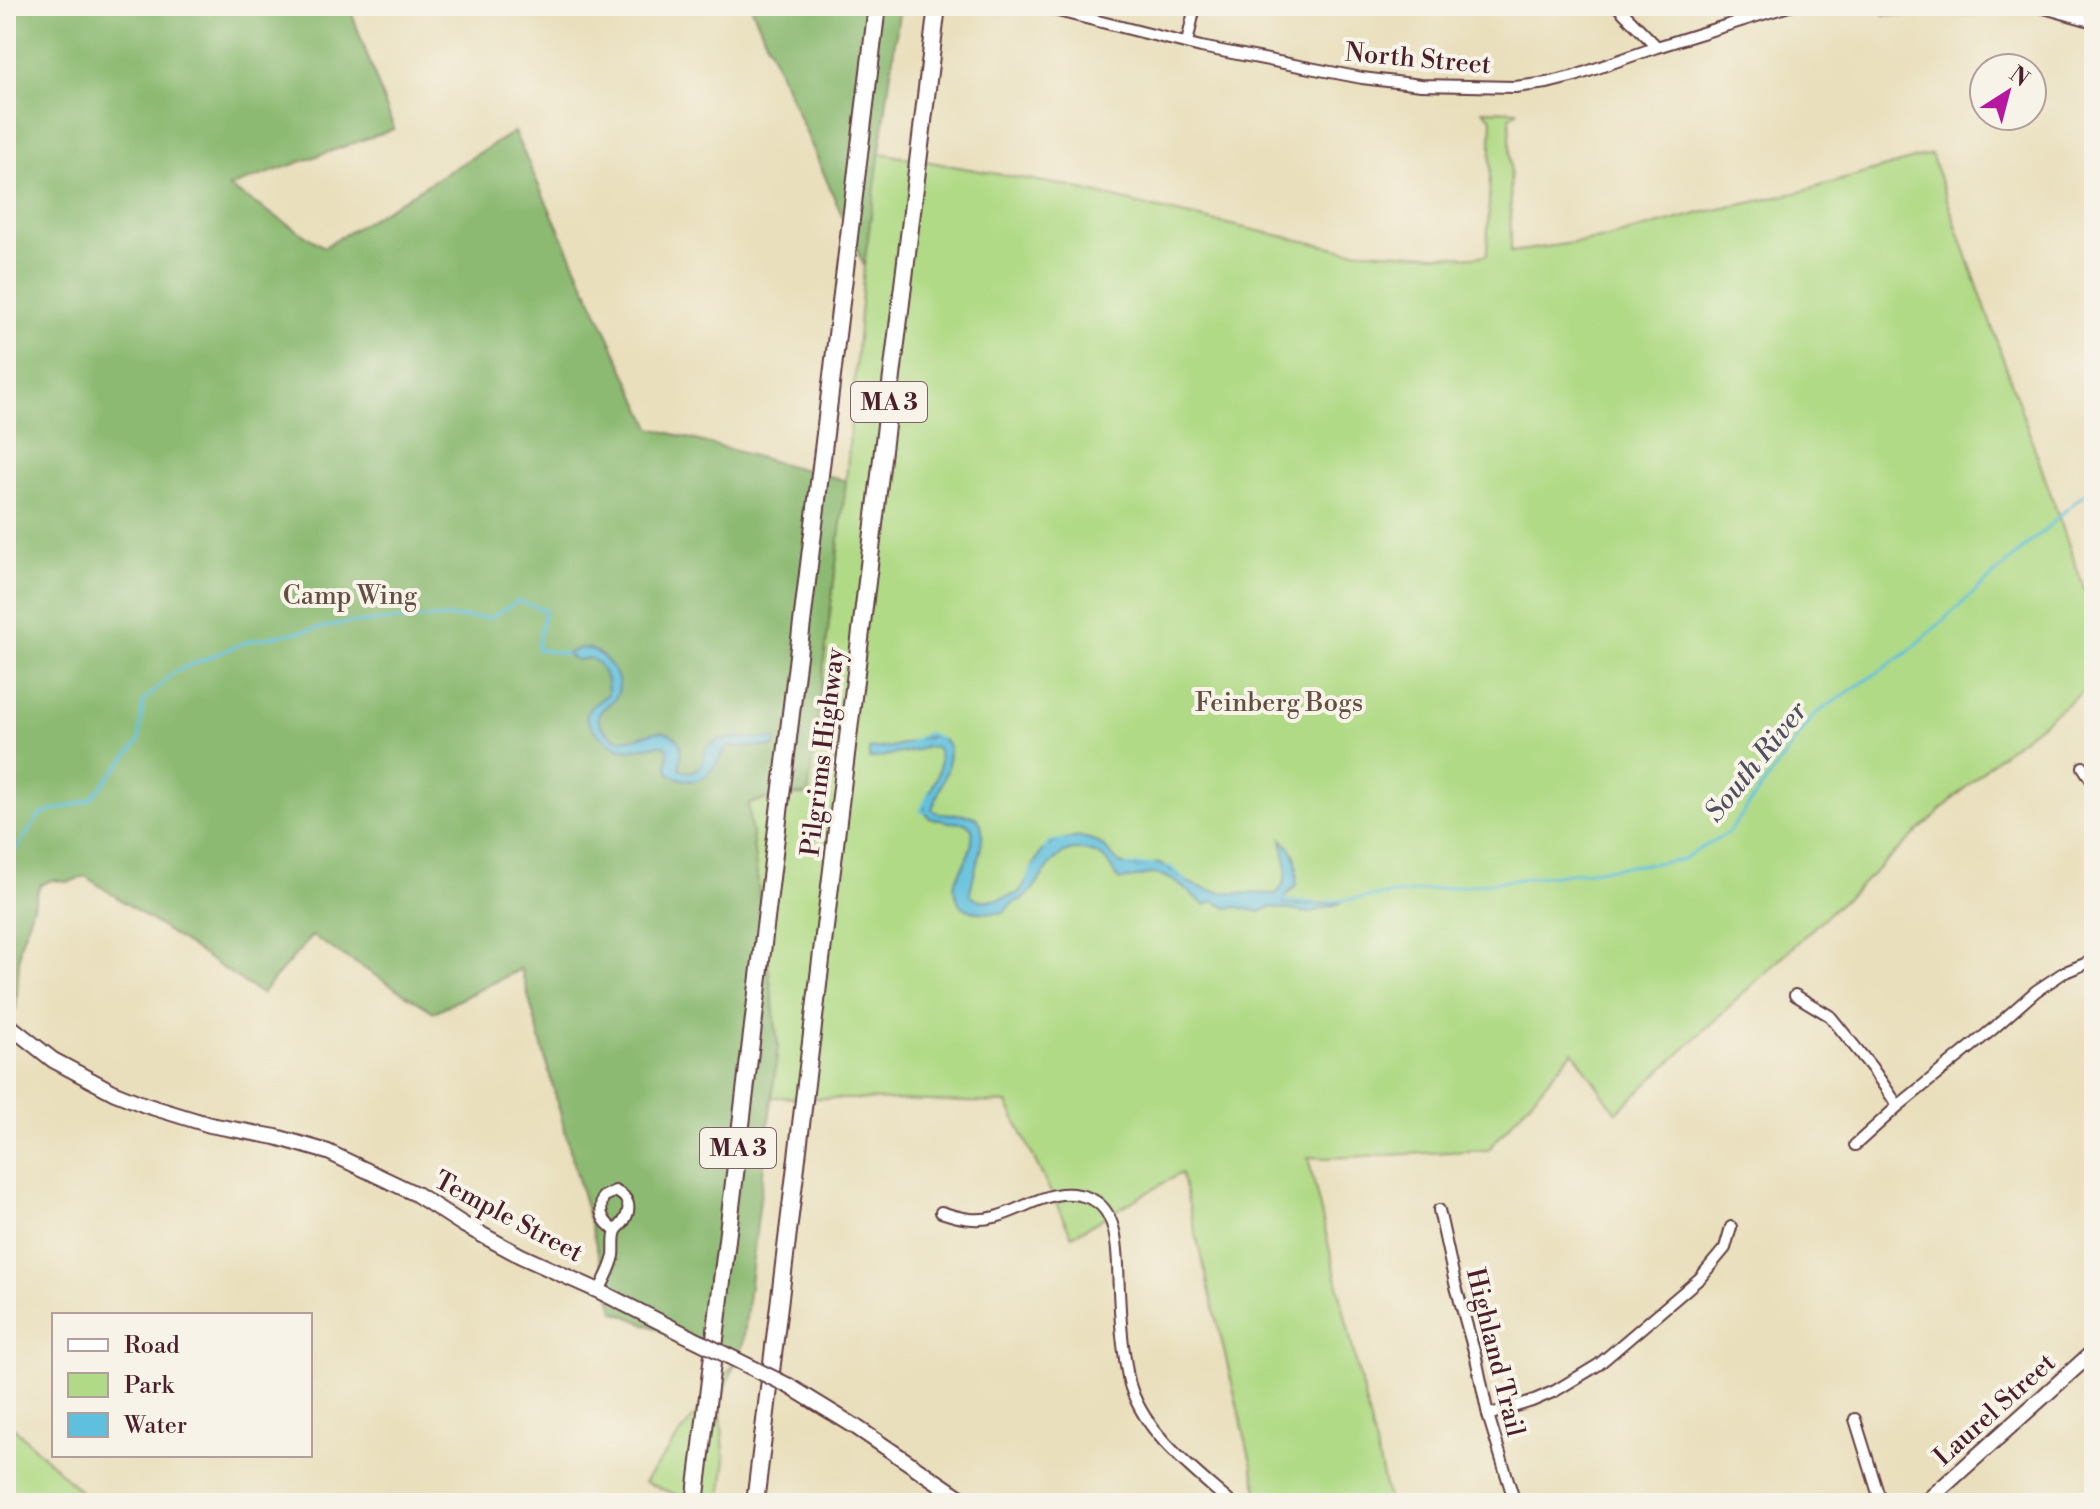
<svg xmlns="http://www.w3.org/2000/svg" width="2100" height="1509" font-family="'Libre Bodoni',serif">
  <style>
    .green { fill: #b0da85; stroke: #7d7c58; stroke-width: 2 }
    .forest { fill: #8cba72; stroke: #6b6c4e; stroke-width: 2 }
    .water { fill: #5fc0dd; stroke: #547084; stroke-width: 2 }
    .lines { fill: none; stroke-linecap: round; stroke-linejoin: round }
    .stream { stroke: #5fc0dd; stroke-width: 3 }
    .minor-casing { stroke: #623c41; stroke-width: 14 }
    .major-casing { stroke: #623c41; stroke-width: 18 }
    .highway-casing { stroke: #623c41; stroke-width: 20 }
    .minor { stroke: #fff; stroke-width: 10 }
    .major { stroke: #fff; stroke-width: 14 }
    .highway { stroke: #fff; stroke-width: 16 }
    .major-bridge-casing { stroke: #623c41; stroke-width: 18; stroke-linecap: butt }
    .major-bridge { stroke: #fff; stroke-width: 14 }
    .labels { text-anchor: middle; stroke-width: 8; stroke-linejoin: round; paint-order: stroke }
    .shield { fill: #f7f3e8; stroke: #7e5f64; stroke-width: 2 }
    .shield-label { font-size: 24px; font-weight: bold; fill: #4a1f2b }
    .street-label { font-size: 26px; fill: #4a1f2b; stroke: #f7f3e8 }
    .park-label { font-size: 26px; fill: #644e42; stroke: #f7f3e8 }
    .water-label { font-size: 28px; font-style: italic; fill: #504f60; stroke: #f7f3e8 }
  </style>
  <rect width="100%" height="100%" fill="#f7f3e8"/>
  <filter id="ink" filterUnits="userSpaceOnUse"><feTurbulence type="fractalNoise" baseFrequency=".0125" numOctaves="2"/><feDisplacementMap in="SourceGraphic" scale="16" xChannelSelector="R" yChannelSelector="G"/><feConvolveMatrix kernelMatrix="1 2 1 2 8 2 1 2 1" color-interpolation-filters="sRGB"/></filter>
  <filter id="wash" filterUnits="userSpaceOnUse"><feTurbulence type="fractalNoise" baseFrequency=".006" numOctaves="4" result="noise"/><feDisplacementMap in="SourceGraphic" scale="32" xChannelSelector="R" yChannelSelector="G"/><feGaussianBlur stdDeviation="1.8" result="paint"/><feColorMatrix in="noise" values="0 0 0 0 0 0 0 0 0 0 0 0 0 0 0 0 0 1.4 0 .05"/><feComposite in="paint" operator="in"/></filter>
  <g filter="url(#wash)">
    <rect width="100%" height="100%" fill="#e9dfbc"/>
    <!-- green -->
    <path class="green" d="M1880,6H1998L1979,14L1884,15Z
      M1483,110L1518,111L1510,117L1511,252L1607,238L1701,213L1800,192L1931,154L2094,617V683L1997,758L1848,897L1832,910L1616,1113L1573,1051L1488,1150L1328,1158L1308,1157L1389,1503H1261L1181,1173L1072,1236L1007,1103L772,1097L778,1045L748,804C768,798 788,795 808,795L846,481L864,266L879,153L1066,186L1159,209L1345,250L1473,257L1487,255L1492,119Z
      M736,1361L720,1402L725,1464L721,1503H698L644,1482Z
      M6,1420L85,1496L82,1503H6Z"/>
    <!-- forest -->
    <path class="forest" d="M6,6H335L329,10L351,11L394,129L229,187L324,247L514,132L651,428L846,481L808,795C787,794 768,798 748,804L778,1045L743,1344L736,1361L614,1311L521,969L434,1012L312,936L261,994L85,876L69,882L52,880L40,885L20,946L16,1008L6,1025Z
      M751,6H900L864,266Z"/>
    <!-- water -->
    <path class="water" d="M580,648C585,648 588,648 592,650C606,656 625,679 617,695C610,708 588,711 604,729C626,756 651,721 672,735C676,739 678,738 680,744C682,751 680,761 680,769C690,775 700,771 704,759C706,754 703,752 707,747C720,734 759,738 776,739L774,747H728C715,765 705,789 679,778C674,776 670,776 668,771C665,761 671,755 666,745C633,743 632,762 600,736C593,730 588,724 586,715L591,707L608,694L607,680L598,663L590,658L576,660L566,654Z
      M931,736L944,740L949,746L948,767L932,810C945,818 962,811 975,817C994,826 970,878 970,895C983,906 1002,898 1017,894C1030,882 1031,864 1042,851C1047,846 1057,841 1064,839C1083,835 1096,838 1109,852C1113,857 1117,862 1123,865C1136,870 1147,866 1159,863C1171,868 1180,879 1192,884C1222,897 1246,892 1276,894C1292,879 1286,858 1282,839C1300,856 1297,863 1296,886L1286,896L1284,903L1289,905L1341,903L1308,913L1271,907L1260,912L1236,907L1227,908L1214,901L1205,905C1190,894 1172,874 1153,874C1142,874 1131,880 1120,880C1112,873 1110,862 1101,856C1094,852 1084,850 1077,850C1052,850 1043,879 1028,895C1023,900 1018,900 1012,904C1009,906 1006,910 1004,913C978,912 957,917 954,885C961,866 975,851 972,829L965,823L949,822L930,818L925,813L924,804C932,787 947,765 936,747H927L917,750L869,759V749L891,747Z"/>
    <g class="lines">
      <!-- stream -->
      <path class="stream" d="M910,743L928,733L940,739V741
        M926,812L921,811L929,793
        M1044,851L1050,842L1064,840
        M6,863L41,814L90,800L139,742L143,702L174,672L249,641L347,623L449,617L490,618L518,601L545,610L537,649L566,654
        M1127,866L1155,865
        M1166,867H1170L1186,881
        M1027,882L1034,867
        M1283,900L1316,903
        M1327,902L1681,860L1729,832L1815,714L1907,653L2094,485"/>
    </g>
  </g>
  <g filter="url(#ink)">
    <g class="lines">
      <!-- minor casing -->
      <g class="minor-casing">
        <path id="minor" d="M1038,6L1201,47L1362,78L1421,85L1515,87L1547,83L1575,76L1657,47L1789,6
          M1617,6L1657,47
          M2037,6L2094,22
          M1187,43L1195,6
          M2083,767L2094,784
          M1795,995L1830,1016L1872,1068L1898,1106
          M1855,1145L1898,1106L1994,1028L2036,991L2063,973L2094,960
          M1439,1210L1455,1283L1476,1358L1488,1415L1515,1503
          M941,1212C959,1218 976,1222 995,1217C1026,1209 1054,1184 1089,1198C1122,1210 1117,1263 1119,1291C1120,1312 1121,1332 1124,1352C1126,1365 1127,1377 1131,1388C1147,1436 1195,1471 1231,1503
          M599,1291C605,1279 611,1269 614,1256C615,1249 613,1238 616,1231C618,1227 622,1225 624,1221C632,1208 629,1197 615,1191L603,1197C598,1213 603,1222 616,1231
          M1488,1415L1532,1401L1555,1391L1598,1365L1700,1278L1725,1248L1731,1227
          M1855,1419L1881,1503"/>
      </g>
      <!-- major casing -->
      <g class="major-casing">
        <path id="major" d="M6,1023L53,1060L115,1093L145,1105L210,1125L276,1137L328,1152L416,1194L464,1225L521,1256L599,1291L692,1338
          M789,1386L856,1427L968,1503
          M1925,1503L2094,1351"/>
      </g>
      <!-- highway casing -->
      <g class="highway-casing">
        <path id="highway" d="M695,1503L877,6
          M755,1503L937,6"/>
      </g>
      <!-- minor -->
      <use href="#minor" class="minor"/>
      <!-- major -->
      <use href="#major" class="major"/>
      <!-- highway -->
      <use href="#highway" class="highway"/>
      <!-- major-bridge casing -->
      <g class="major-bridge-casing">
        <path id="major-bridge" d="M692,1338L789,1386"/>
      </g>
      <!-- major-bridge -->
      <use href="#major-bridge" class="major-bridge"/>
    </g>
  </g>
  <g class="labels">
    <!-- shield labels -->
    <g class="shield">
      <rect x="851" y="382" width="76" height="40" rx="6"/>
      <rect x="700" y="1128" width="76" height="40" rx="6"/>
    </g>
    <g class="shield-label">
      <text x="889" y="410">MA 3</text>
      <text x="738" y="1156">MA 3</text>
    </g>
    <!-- street labels -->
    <g class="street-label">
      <text transform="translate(1418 58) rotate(5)" y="9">North Street</text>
      <text transform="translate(822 752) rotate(-83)" y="9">Pilgrims Highway</text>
      <text transform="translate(509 1216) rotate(28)" y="9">Temple Street</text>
      <text transform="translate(1496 1352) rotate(76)" y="9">Highland Trail</text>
      <text transform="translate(1994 1409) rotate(-42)" y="9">Laurel Street</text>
    </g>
    <!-- park labels -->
    <g class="park-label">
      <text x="350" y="604">Camp Wing</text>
      <text x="1279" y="711">Feinberg Bogs</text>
    </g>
    <!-- water labels -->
    <g class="water-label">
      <text transform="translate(1755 761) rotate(-51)" y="10">South River</text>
    </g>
  </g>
  <!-- margin -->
  <rect width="2100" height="1509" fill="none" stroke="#f7f3e8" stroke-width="32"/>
  <!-- legend -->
  <rect x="52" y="1313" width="260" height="144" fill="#f7f3e8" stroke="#b29e9c" stroke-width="2"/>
  <rect x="68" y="1339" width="40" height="12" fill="#ffffff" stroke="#b29e9c" stroke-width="2"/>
  <text x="124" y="1353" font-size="24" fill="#4a1f2b">Road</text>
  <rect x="68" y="1373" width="40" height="24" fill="#b0da85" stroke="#b29e9c" stroke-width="2"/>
  <text x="124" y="1393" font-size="24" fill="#4a1f2b">Park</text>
  <rect x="68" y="1413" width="40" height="24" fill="#5fc0dd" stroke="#b29e9c" stroke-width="2"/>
  <text x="124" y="1433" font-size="24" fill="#4a1f2b">Water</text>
  <!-- north arrow -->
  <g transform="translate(2008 92) rotate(36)"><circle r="38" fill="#f7f3e8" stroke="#b29e9c" stroke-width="2"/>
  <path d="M0-6L14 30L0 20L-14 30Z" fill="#b5179e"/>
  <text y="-12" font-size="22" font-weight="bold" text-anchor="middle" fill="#4a1f2b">N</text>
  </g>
</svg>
